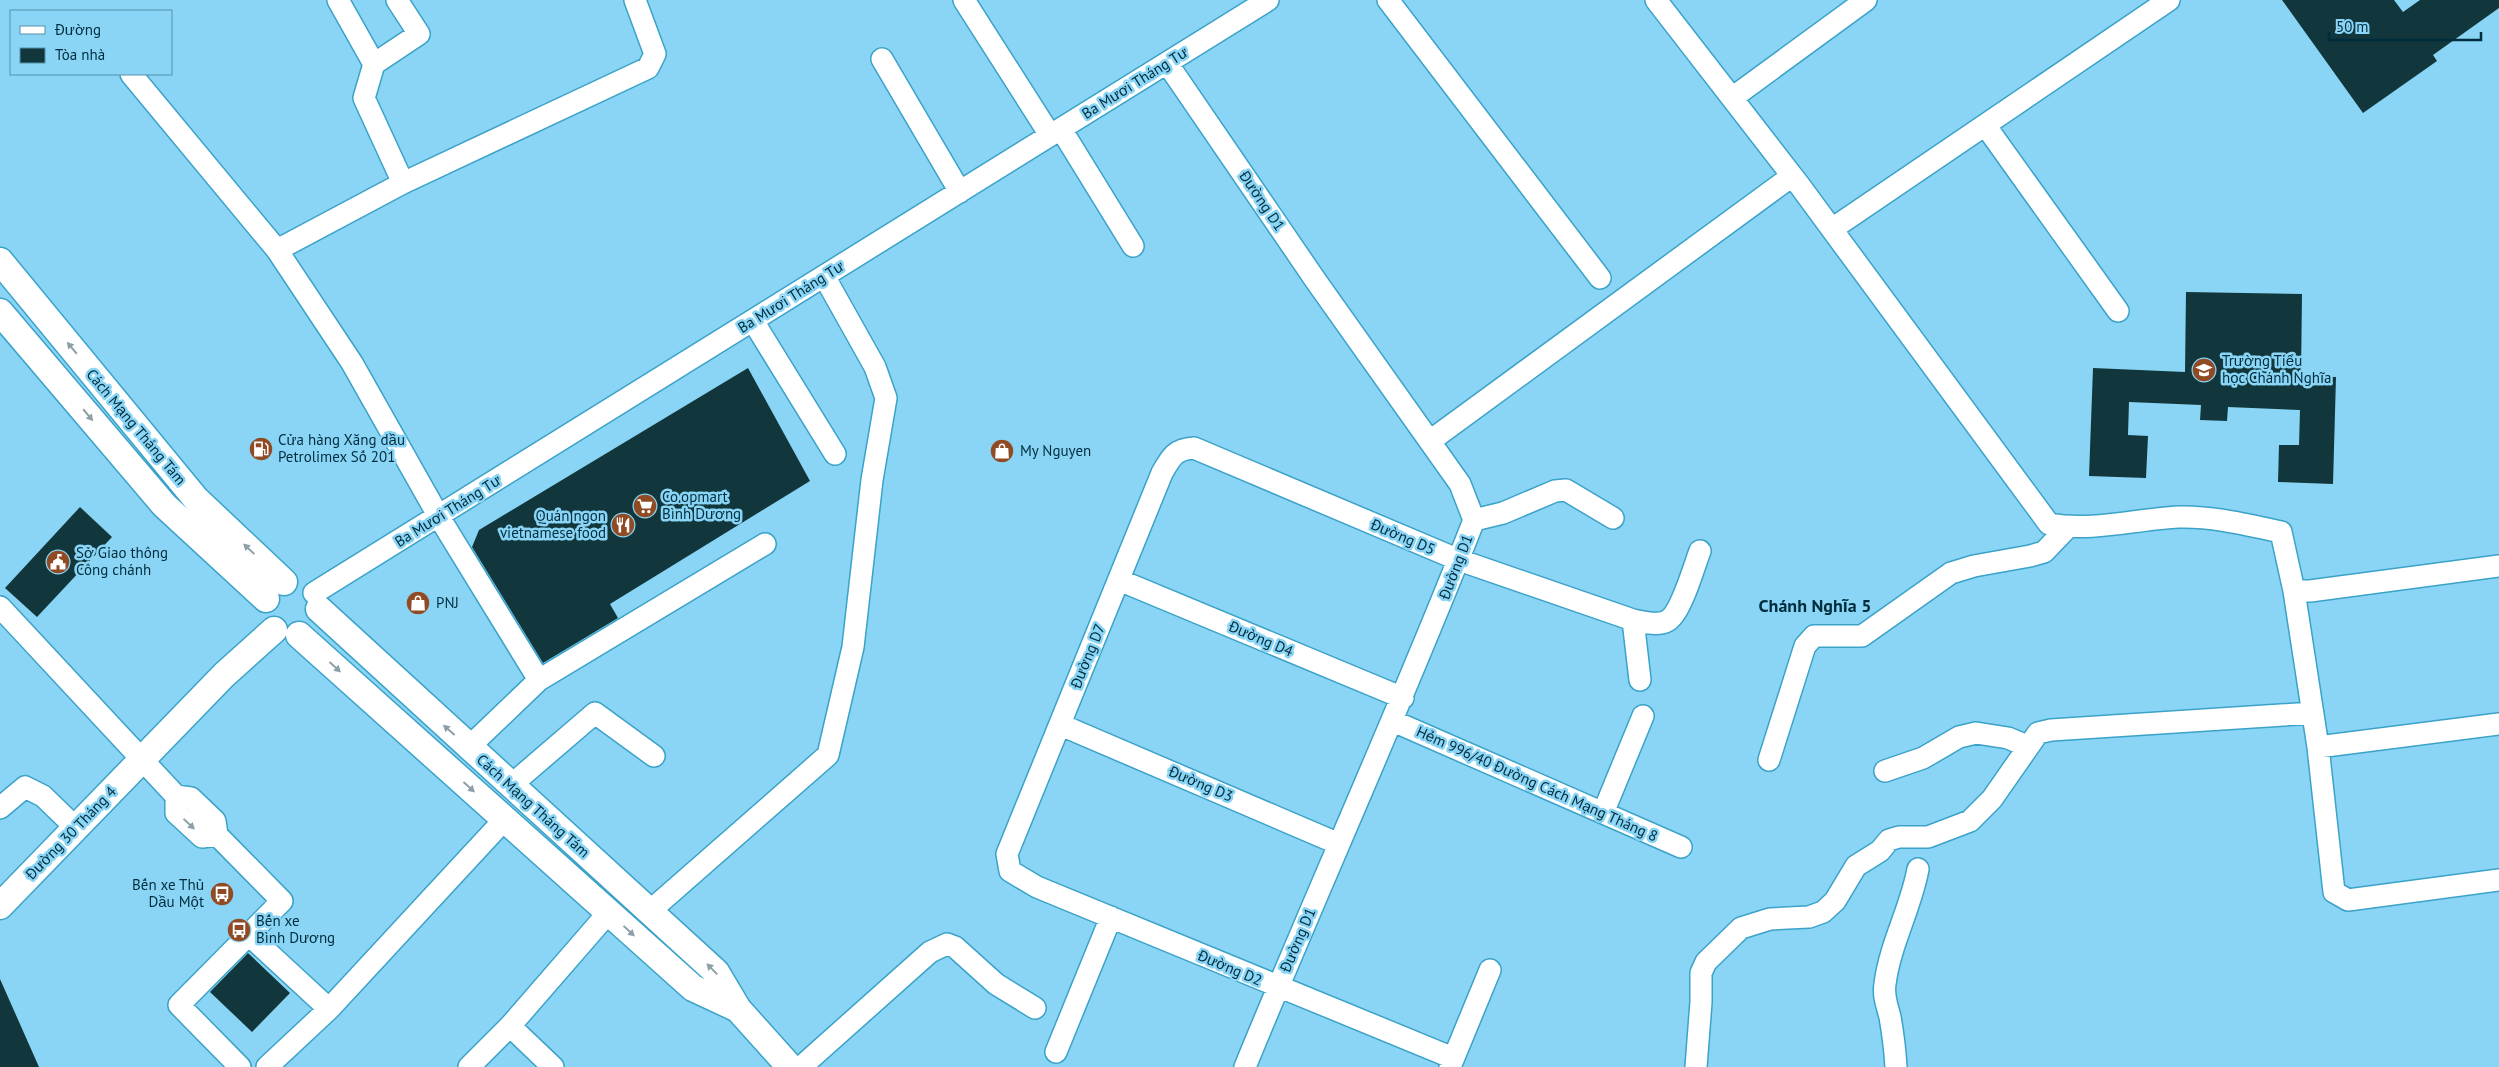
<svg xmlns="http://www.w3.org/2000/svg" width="2499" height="1067" font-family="'PT Sans',sans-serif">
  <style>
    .building { fill: #11373c }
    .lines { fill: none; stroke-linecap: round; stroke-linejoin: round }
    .minor-casing { stroke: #3ba2c8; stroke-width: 24 }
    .major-casing { stroke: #3ba2c8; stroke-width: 29 }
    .minor { stroke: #fff; stroke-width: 21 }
    .major { stroke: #fff; stroke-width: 26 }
    .oneway { fill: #8ca0a8 }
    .labels { text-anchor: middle; stroke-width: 5; stroke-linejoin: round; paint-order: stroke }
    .street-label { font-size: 15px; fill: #002d3d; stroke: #8ad5f5 }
    .poi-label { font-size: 15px; fill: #002d3d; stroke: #8ad5f5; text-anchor: start }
    .quarter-label { font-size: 18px; font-weight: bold; fill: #002d3d; stroke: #8ad5f5 }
  </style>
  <rect width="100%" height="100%" fill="#8ad5f5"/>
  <!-- building -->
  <path class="building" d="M2282,0H2394L2403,12L2420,0H2499V8L2433,55L2437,61L2363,113Z
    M2186,292L2302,294L2301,376L2336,377L2333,484L2278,482L2279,445H2299L2300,410L2228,407L2227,421L2200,420L2201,405L2129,402L2128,435L2148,436L2146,478L2089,476L2093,368L2185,372Z
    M748,368L810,481L610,604L618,618L543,663L472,547L479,530Z
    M80,507L112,537L37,617L5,588Z
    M248,953L290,993L252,1032L210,992Z
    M0,979L39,1067H0Z"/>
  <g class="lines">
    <!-- minor casing -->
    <g class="minor-casing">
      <path id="minor" d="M338,0L374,64L364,98L403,183
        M964,0L1050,135
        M1388,0L1600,278
        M1656,0L1800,186L2049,524C2093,532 2136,519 2179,517C2213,516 2248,525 2281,532L2294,591
        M882,59L960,192
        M1167,63L1316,281L1460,484L1474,520C1402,704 1320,884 1245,1067
        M374,64L419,34L397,0
        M131,74L277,250L352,363L439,517L539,680L469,747
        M1732,98L1866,0
        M1985,125L2118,311
        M1061,129L1133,246
        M1832,229L2169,0
        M277,250L403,183L648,68L655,54L635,0
        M753,321L835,454
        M1430,441L1792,176
        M1474,520L1503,513L1555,491L1566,490L1613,518
        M1119,580L1403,698
        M314,593L1268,0
        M0,607L176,796L191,798L215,821L217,835L282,901L179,1005L240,1067
        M1633,620L1640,680
        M539,680L765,544
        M1393,721L1681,847
        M2499,724L2318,747L2334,892L2348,900L2499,880
        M1061,725L1339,844
        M2318,747L2294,591H2310L2499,566
        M1769,760L1805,646L1814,636H1862L1951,573L1974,566L2030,556L2044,552L2068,527
        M1885,771L1923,758L1959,737L1976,733L2008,738L2027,746
        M510,786L595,713L654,756
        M176,796V813L202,837L217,835
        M0,808L25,787L43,796L76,828
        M1603,813L1643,716
        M650,911L828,755L853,647L872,480L886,398L875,367L824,276
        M250,936L329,1009
        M510,1026L553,1067
        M1056,1052L1111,917
        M1453,1058L1037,887L1010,871L1007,854L1162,473C1171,457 1175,449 1194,448L1459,560L1633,620C1643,622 1658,626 1667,621C1681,614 1694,566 1700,551
        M267,1067L329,1009L505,819
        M469,1067L510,1026L609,912
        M801,1067L930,952L947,944L955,947L996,984L1035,1008
        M1450,1067L1490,970
        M1696,1067L1701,1002V973L1706,962L1741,928L1770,919L1809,917L1823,912L1835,901L1856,866L1880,851L1889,840L1899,837H1928L1970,821L1992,799L2038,733L2051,730L2313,713
        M1896,1067C1895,1050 1893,1034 1890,1017C1887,1005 1883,996 1885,984C1890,944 1911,908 1918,869"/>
    </g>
    <!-- major casing -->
    <g class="major-casing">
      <path id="major" d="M0,261L196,499L284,582
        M0,312L164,505L266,599
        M319,609L716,972L738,1009L790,1067
        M299,635L693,988L738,1009
        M0,906L224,675L274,630"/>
    </g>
    <!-- minor -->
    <use href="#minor" class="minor"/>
    <!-- major -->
    <use href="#major" class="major"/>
  </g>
  <!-- one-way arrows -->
  <defs><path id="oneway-solid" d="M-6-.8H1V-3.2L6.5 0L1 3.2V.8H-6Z" transform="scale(1.25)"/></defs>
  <g class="oneway">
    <use href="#oneway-solid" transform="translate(72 348) rotate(-130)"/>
    <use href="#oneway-solid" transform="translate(88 415) rotate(50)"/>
    <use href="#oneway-solid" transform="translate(249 549) rotate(-137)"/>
    <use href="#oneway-solid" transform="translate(335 667) rotate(42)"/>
    <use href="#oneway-solid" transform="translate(449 730) rotate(-139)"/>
    <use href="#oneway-solid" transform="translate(469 787) rotate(42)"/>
    <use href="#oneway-solid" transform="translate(189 824) rotate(43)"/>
    <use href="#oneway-solid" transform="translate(629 931) rotate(43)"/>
    <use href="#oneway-solid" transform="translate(712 969) rotate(-134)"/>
  </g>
  <!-- icons -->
  <defs>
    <g id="school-disc" transform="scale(1.25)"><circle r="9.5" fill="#914b24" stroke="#8ad5f5"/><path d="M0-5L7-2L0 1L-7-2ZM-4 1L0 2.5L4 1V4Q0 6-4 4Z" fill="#fff"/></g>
    <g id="fuel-disc" transform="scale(1.25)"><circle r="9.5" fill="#914b24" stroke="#8ad5f5"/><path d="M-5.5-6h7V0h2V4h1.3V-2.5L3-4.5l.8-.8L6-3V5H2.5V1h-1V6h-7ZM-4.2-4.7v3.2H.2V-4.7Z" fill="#fff"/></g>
    <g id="shop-disc" transform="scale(1.25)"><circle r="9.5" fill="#914b24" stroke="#8ad5f5"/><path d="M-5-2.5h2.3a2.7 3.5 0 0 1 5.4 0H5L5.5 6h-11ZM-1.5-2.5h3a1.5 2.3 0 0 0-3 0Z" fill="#fff"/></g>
    <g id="supermarket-disc" transform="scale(1.25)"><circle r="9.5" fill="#914b24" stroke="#8ad5f5"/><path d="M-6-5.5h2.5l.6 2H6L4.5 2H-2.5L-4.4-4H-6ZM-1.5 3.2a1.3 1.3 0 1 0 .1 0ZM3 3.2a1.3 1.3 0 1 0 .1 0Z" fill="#fff"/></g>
    <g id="restaurant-disc" transform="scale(1.25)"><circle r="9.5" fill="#914b24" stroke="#8ad5f5"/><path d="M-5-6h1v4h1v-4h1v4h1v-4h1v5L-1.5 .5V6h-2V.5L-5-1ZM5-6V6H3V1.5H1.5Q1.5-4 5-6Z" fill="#fff"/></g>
    <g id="civic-disc" transform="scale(1.25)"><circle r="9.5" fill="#914b24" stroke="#8ad5f5"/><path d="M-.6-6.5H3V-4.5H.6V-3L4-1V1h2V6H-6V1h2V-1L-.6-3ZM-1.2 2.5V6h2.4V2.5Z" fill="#fff"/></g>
    <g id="bus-disc" transform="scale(1.25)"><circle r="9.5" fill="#914b24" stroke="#8ad5f5"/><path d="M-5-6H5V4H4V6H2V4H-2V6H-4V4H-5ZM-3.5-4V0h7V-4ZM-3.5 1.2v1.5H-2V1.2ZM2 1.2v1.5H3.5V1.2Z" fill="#fff"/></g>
  </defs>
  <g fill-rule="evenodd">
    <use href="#school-disc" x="2204" y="370"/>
    <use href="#fuel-disc" x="261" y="449"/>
    <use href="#shop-disc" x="1002" y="451"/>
    <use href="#supermarket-disc" x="645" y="506"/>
    <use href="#restaurant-disc" x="623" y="525"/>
    <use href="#civic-disc" x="58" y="562"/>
    <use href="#shop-disc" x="418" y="603"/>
    <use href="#bus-disc" x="222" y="894"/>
    <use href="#bus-disc" x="239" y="930"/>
  </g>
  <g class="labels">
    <!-- street labels -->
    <g class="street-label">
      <text transform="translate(1135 83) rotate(-32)" y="5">Ba Mươi Tháng Tư</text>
      <text transform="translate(1262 201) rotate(56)" y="5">Đường D1</text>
      <text transform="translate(791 297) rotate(-32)" y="5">Ba Mươi Tháng Tư</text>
      <text transform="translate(136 427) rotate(50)" y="5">Cách Mạng Tháng Tám</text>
      <text transform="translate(448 511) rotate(-32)" y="5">Ba Mươi Tháng Tư</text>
      <text transform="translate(1403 537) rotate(23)" y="5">Đường D5</text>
      <text transform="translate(1456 567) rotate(-69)" y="5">Đường D1</text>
      <text transform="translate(1261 639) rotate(23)" y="5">Đường D4</text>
      <text transform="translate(1088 656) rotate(-68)" y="5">Đường D7</text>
      <text transform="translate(1201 784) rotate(23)" y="5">Đường D3</text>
      <text transform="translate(1537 784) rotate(24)" y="5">Hẻm 996/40 Đường Cách Mạng Tháng 8</text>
      <text transform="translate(533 806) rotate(42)" y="5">Cách Mạng Tháng Tám</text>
      <text transform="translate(71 833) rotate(-46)" y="5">Đường 30 Tháng 4</text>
      <text transform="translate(1298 940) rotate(-67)" y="5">Đường D1</text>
      <text transform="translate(1230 968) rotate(23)" y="5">Đường D2</text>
    </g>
    <!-- poi labels -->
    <g class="poi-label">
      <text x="2222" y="366">Trường Tiểu<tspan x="2222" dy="17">học Chánh Nghĩa</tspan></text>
      <text x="278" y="445">Cửa hàng Xăng dầu<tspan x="278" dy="17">Petrolimex Số 201</tspan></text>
      <text x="1020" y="456">My Nguyen</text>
      <text x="662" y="502">Co.opmart<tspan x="662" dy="17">Bình Dương</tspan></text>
      <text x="606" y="521" text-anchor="end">Quán ngon<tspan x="606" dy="17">vietnamese food</tspan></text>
      <text x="76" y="558">Sở Giao thông<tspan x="76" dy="17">Công chánh</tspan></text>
      <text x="436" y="608">PNJ</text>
      <text x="204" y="890" text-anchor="end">Bến xe Thủ<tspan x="204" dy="17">Dầu Một</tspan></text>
      <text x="256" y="926">Bến xe<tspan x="256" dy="17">Bình Dương</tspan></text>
    </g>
    <!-- quarter labels -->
    <g class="quarter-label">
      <text x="1815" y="612">Chánh Nghĩa 5</text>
    </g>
  </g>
  <!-- legend -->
  <rect x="10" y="10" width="162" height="65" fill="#8ad5f5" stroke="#5392ab"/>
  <rect x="20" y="26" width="25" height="8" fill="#ffffff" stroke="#5392ab"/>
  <text x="55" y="35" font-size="15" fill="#002d3d">Đường</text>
  <rect x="20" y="48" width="25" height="15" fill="#11373c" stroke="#5392ab"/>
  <text x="55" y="60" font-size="15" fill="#002d3d">Tòa nhà</text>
  <!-- scale -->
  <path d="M2329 32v8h152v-8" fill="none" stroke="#002d3d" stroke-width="2.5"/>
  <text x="2336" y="32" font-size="15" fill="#002d3d" stroke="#8ad5f5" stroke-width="4" paint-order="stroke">50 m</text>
</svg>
